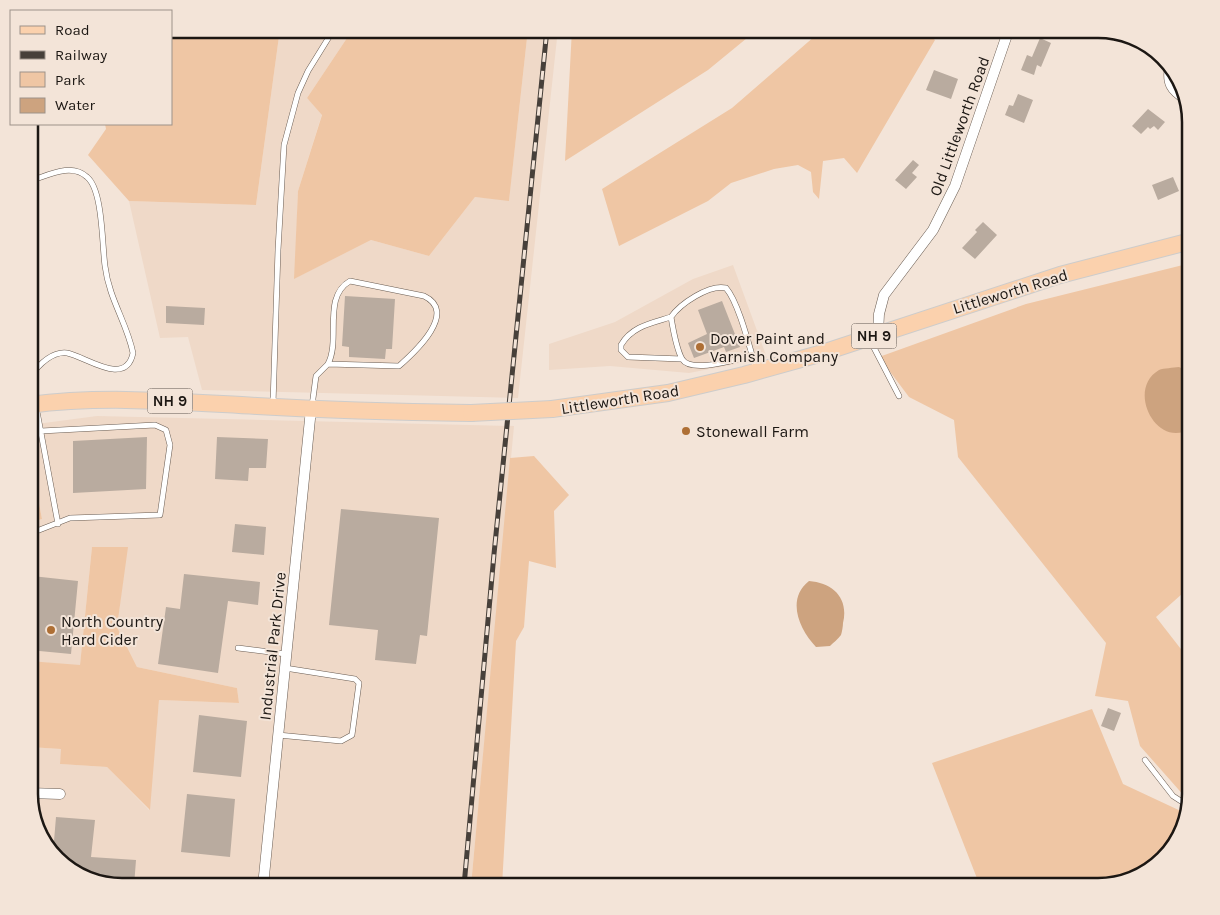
<svg xmlns="http://www.w3.org/2000/svg" width="1220" height="915" font-family="Karla,sans-serif">
  <style>
    .built { fill: #efd9c8 }
    .green { fill: #efc6a4 }
    .water { fill: #cda37f }
    .building { fill: #b9ab9f }
    .lines { fill: none; stroke-linecap: round; stroke-linejoin: round }
    .lane-casing { stroke: #695c52; stroke-width: 6 }
    .street-casing { stroke: #695c52; stroke-width: 11 }
    .primary-casing { stroke: #cdcccb; stroke-width: 18 }
    .lane { stroke: #fff; stroke-width: 5 }
    .street { stroke: #fff; stroke-width: 10 }
    .primary { stroke: #fbd1ad; stroke-width: 16 }
    .rail-casing { stroke: #47403a; stroke-width: 5 }
    .rail { stroke: #f3e4d8; stroke-width: 3; stroke-dasharray: 9; stroke-linecap: butt }
    .primary-bridge-casing { stroke: #cdcccb; stroke-width: 18; stroke-linecap: butt }
    .primary-bridge { stroke: #fbd1ad; stroke-width: 16 }
    .poi-dot { fill: #ae6f35; stroke: #f3e4d8; stroke-width: 2 }
    .labels { text-anchor: middle; stroke-width: 4; stroke-linejoin: round; paint-order: stroke }
    .shield { fill: #f3e4d8; stroke: #5c544e; stroke-width: 1 }
    .shield-label { font-size: 15px; font-weight: bold; fill: #1c1713 }
    .street-label { font-size: 16px; fill: #1c1713; stroke: #f3e4d8 }
    .poi-label { font-size: 16px; fill: #1c1713; stroke: #f3e4d8; text-anchor: start }
    .rim { fill: none; stroke: #1c1713; stroke-width: 2.5 }
  </style>
  <rect width="100%" height="100%" fill="#f3e4d8"/>
  <!-- built -->
  <path class="built" d="M280,29H353L307,98L322,114L298,191L295,278L371,240L429,256L475,197L509,200L528,29H558L518,398L202,390L188,337L160,338L129,201L256,205Z
    M733,265L767,358L689,373L610,366L549,370V344L615,322L693,279Z
    M97,416L514,426L471,886H121L65,867L38,835L29,799V747L62,749L60,764L107,767L149,810L159,700L239,703L237,688L137,667L117,627L127,547H92L80,666L29,661V523L42,519L29,451V425Z"/>
  <!-- green -->
  <path class="green" d="M171,29H280L256,205L129,201L88,155L106,129L105,124H171Z
    M353,29H528L509,201L475,197L429,256L371,240L294,279L298,191L322,115L307,98Z
    M572,29H758L708,70L565,161Z
    M823,29H921L935,40L857,173L844,158L823,161L819,199L813,192L811,172L798,165L774,169L731,183L708,201L619,246L602,189L732,108Z
    M1191,263V586L1156,617L1191,662V794L1189,799L1186,798L1140,746L1128,701L1095,696L1106,643L958,457L954,420L909,397L879,357L1026,304Z
    M29,451L42,519L29,523Z
    M534,456L569,495L554,511L556,568L529,561L524,627L516,641L502,886H471L510,458Z
    M92,547H128L117,627L137,667L237,688L239,703L159,700L150,810L107,767L60,764L61,749L29,747V661L80,665Z
    M1092,709L1123,784L1185,813L1172,850L1139,877L1098,886H980L932,763Z"/>
  <!-- water -->
  <path class="water" d="M1179,367L1191,373V428C1158,451 1125,390 1159,370C1164,368 1173,368 1179,367Z
    M809,581C833,583 849,598 843,623C843,626 842,632 841,635C838,639 833,643 830,646L816,647C799,629 786,599 809,581Z"/>
  <!-- building -->
  <path class="building" d="M1040,38L1051,43L1041,67L1037,65L1034,75L1021,70L1027,55L1032,57Z
    M934,70L958,79L951,99L926,90Z
    M1018,94L1033,100L1024,123L1005,115L1009,105L1013,106Z
    M1148,109L1165,122L1158,130L1154,126L1150,129L1148,127L1141,134L1132,126Z
    M913,160L919,165L912,173L917,177L906,189L895,180Z
    M1173,177L1179,191L1158,200L1152,185Z
    M983,222L997,235L975,259L962,248L977,232L975,230Z
    M345,296L395,299L392,349H386L385,359L349,357V347L342,346Z
    M722,301L740,347L726,352L724,347L694,358L688,343L707,334L698,310Z
    M166,306L205,308L204,325L166,323Z
    M147,437L146,489L73,493V441Z
    M217,437L268,439L266,468H249L248,481L215,479Z
    M341,509L439,518L427,636L420,635L416,664L375,660L378,630L329,625Z
    M235,524L266,527L264,555L232,552Z
    M184,574L260,582L258,605L228,601L218,673L158,664L166,607L180,609Z
    M32,576L78,581L71,654L29,650V609Z
    M1108,708L1121,713L1114,731L1101,726Z
    M199,715L247,721L241,777L193,772Z
    M187,794L235,799L230,857L181,852Z
    M56,817L95,820L91,857L136,860L134,886H121L65,867L53,853Z"/>
  <g class="lines">
    <!-- lane casing -->
    <g class="lane-casing">
      <path id="lane" d="M671,317C652,323 632,326 621,345V350L628,357L682,359
        M870,340L899,396
        M752,356C737,359 691,374 682,359C676,348 673,329 671,317C680,304 709,284 726,288C739,303 750,349 756,369
        M29,378C37,367 51,351 67,353C85,356 126,388 133,353C127,323 109,299 105,266C102,245 103,190 87,177C71,162 47,176 30,181
        M273,404L278,250L284,145L298,93L308,71L334,29
        M36,406L58,524
        M312,406L316,376L328,364L399,366C416,351 458,312 424,296L350,281C322,297 341,339 328,364
        M29,534L70,518L160,515L170,445L166,430L155,425L41,431
        M238,648L286,654
        M278,735L341,741L352,735L359,683L355,679L285,668
        M1145,760L1173,796L1187,805"/>
    </g>
    <!-- street casing -->
    <g class="street-casing">
      <path id="street" d="M1170,66C1167,83 1171,90 1186,99
        M878,334L879,314L884,295L933,230L955,186L1009,29
        M29,793L60,794
        M263,886L311,409"/>
    </g>
    <!-- primary casing -->
    <g class="primary-casing">
      <path id="primary" d="M29,405C105,395 181,402 257,406C328,410 399,412 471,413
        M552,409L668,393L744,375L819,354L1060,275L1191,241"/>
    </g>
    <!-- lane -->
    <use href="#lane" class="lane"/>
    <!-- street -->
    <use href="#street" class="street"/>
    <!-- primary -->
    <use href="#primary" class="primary"/>
    <!-- rail casing -->
    <g class="rail-casing">
      <path id="rail" d="M464,886L494,554L547,29"/>
    </g>
    <!-- rail -->
    <use href="#rail" class="rail"/>
    <!-- primary-bridge casing -->
    <g class="primary-bridge-casing">
      <path id="primary-bridge" d="M471,413L552,409"/>
    </g>
    <!-- primary-bridge -->
    <use href="#primary-bridge" class="primary-bridge"/>
  </g>
  <!-- markers -->
  <g class="poi-dot">
    <circle cx="700" cy="347" r="5"/>
    <circle cx="686" cy="431" r="5"/>
    <circle cx="51" cy="630" r="5"/>
  </g>
  <g class="labels">
    <!-- shield labels -->
    <g class="shield">
      <rect x="851.5" y="323.5" width="45" height="25" rx="4"/>
      <rect x="147.5" y="388.5" width="45" height="25" rx="4"/>
    </g>
    <g class="shield-label">
      <text x="874" y="341">NH 9</text>
      <text x="170" y="406">NH 9</text>
    </g>
    <!-- street labels -->
    <g class="street-label">
      <text transform="translate(959 126) rotate(-70)" y="6">Old Littleworth Road</text>
      <text transform="translate(1010 291) rotate(-17)" y="6">Littleworth Road</text>
      <text transform="translate(620 399) rotate(-9)" y="6">Littleworth Road</text>
      <text transform="translate(272 646) rotate(-84)" y="6">Industrial Park Drive</text>
    </g>
    <!-- poi labels -->
    <g class="poi-label">
      <text x="710" y="344">Dover Paint and<tspan x="710" dy="18">Varnish Company</tspan></text>
      <text x="696" y="437">Stonewall Farm</text>
      <text x="61" y="627">North Country<tspan x="61" dy="18">Hard Cider</tspan></text>
    </g>
  </g>
  <!-- crop -->
  <path d="M0 0H1220V915H0ZM122 38H1098A84 84 0 0 1 1182 122V794A84 84 0 0 1 1098 878H122A84 84 0 0 1 38 794V122A84 84 0 0 1 122 38Z" fill="#f3e4d8" fill-rule="evenodd"/>
  <path class="rim" d="M122 38H1098A84 84 0 0 1 1182 122V794A84 84 0 0 1 1098 878H122A84 84 0 0 1 38 794V122A84 84 0 0 1 122 38Z"/>
  <!-- legend -->
  <rect x="10" y="10" width="162" height="115" fill="#f3e4d8" stroke="#9d9289"/>
  <rect x="20" y="26" width="25" height="8" fill="#fbd1ad" stroke="#9d9289"/>
  <text x="55" y="35" font-size="15" fill="#1c1713">Road</text>
  <rect x="20" y="51" width="25" height="8" fill="#47403a" stroke="#9d9289"/>
  <text x="55" y="60" font-size="15" fill="#1c1713">Railway</text>
  <rect x="20" y="72" width="25" height="15" fill="#efc6a4" stroke="#9d9289"/>
  <text x="55" y="85" font-size="15" fill="#1c1713">Park</text>
  <rect x="20" y="98" width="25" height="15" fill="#cda37f" stroke="#9d9289"/>
  <text x="55" y="110" font-size="15" fill="#1c1713">Water</text>
</svg>
